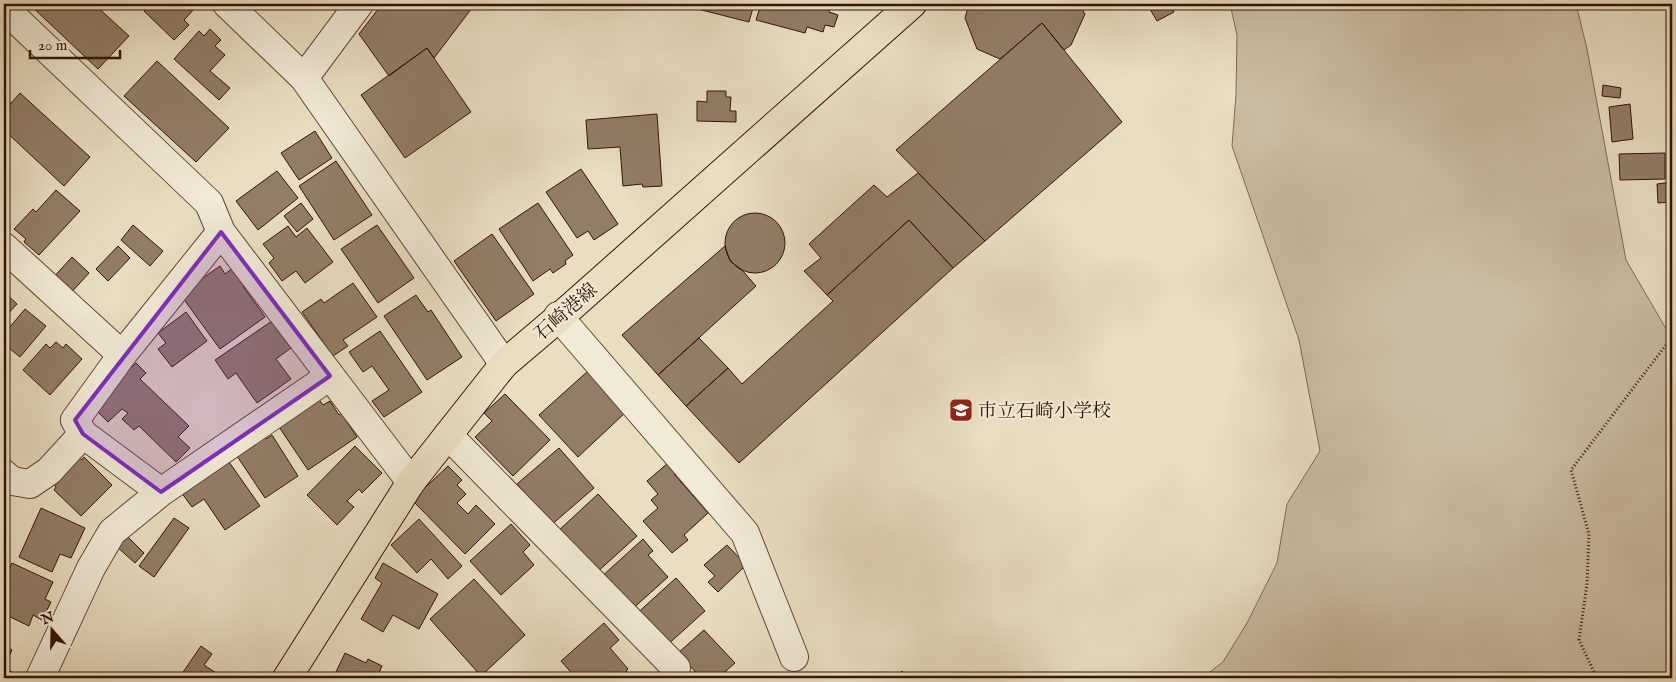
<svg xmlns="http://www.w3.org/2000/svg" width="1676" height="682" font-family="'IM FELL English','Noto Serif JP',serif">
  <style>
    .green { fill: #cabca2; stroke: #7f6854 }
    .building { fill: #927d68; stroke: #341406 }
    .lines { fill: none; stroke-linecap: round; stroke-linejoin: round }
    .minor-casing { stroke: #614635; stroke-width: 30 }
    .major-casing { stroke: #341406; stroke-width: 30 }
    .path { stroke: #341406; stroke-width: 3; stroke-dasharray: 1 2.5; stroke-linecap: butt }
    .minor { stroke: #f1ead7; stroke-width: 28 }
    .major { stroke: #e9dec2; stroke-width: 28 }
    .marked { fill: #7b2cbf; fill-opacity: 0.2; stroke: #7b2cbf; stroke-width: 4; stroke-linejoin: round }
    .labels { text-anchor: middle; stroke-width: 4; stroke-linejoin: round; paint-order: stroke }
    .street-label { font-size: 19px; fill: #341406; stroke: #f1ead7 }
    .poi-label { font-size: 19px; fill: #341406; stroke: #f1ead7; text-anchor: start }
  </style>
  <rect width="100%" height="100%" fill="#e9dec2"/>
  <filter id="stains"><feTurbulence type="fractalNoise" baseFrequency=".004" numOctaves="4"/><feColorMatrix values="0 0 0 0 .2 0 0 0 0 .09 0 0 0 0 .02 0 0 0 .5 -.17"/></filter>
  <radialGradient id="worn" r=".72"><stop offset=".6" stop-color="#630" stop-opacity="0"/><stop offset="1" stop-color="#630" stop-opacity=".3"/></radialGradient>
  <!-- green -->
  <path class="green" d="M1230,4H1576L1587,49L1626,260L1672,339V678H1202L1223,662L1247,623L1277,563L1287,504L1320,451L1299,340L1232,146L1236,95L1237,35Z"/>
  <!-- building -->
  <path class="building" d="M29,4H94L129,36L98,69Z
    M119,4H133L127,10Z
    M150,4H191L195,8L184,20L189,25L174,40L144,11Z
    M382,4H475L434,58L427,48L389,76L359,34Z
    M678,4H754L749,22Z
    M761,4H831L829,12L838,15L834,27L825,25L823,32L807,27L805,33L756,20Z
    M969,4H1079L1085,14L1071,45L1064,50L1042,23L1000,59L977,49L965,18Z
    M1147,4H1170L1174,12L1157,21Z
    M1042,23L1122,122L985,241L896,150Z
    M210,29L221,40L215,46L225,55L210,71L230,88L219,100L174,59L199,31L204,36Z
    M427,48L471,112L405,158L361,95Z
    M157,61L229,128L196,162L124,96Z
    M1603,85L1621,88L1620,98L1602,96Z
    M707,91H726V97H731L730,111H736V122L697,121V101L707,102Z
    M20,93L90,157L64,186L4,130V111Z
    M1630,104L1633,139L1612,142L1609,107Z
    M657,114L662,186L643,187L642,184L623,186L620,147L588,149L586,120Z
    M1667,118H1672V136H1668Z
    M315,131L332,158L299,180L281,153Z
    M1665,153V179L1620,180L1619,154Z
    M336,161L372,215L334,240L299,186Z
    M581,169L618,224L594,240L588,231L577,238L546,192Z
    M277,171L298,198L258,230L236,201Z
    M918,173L985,241L953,268L909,220L827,295L804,271L821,258L809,244L874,185L887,197Z
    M1672,182V202L1658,203L1657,184Z
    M56,190L80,211L39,255L24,242L26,239L14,229L33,209L36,212Z
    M301,203L313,219L297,232L284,216Z
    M538,203L573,255L565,261L566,264L553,273L550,269L533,281L499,229Z
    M725 243a30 30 0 1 1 60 0a30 30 0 1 1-60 0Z
    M909,220L953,268L739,463L686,406L728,368L742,384L833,301L827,295Z
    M133,225L163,251L150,266L121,240Z
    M377,225L414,278L378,303L341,249Z
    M288,226L296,237L307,228L333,262L305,283L296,271L282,281L269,263L274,258L263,244Z
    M492,234L534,294L496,321L454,261Z
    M118,246L130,258L108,281L96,269Z
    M725,246L730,261L742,270L756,286L658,375L622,335Z
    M72,257L89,273L69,295L52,279Z
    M220,266L225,274L234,267L246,284L243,286L265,317L220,349L180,294Z
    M353,283L377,317L343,340L348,346L333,356L302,312L321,299L324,303Z
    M4,292L17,304L4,318Z
    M416,295L428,312L431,310L462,357L427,380L384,316Z
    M25,309L46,326L20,357L4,344V334Z
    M186,312L207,341L172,367L158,349L166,343L158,333Z
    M272,321L291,348L276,359L291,379L257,403L236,373L228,379L215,360Z
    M380,331L422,392L384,417L372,401L389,390L372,366L363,372L349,352Z
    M699,338L728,368L686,406L658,375Z
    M56,342L63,348L66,344L82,359L50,395L23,370L46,344L50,348Z
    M128,363L132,367L136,363L146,373L140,379L189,426L178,437L190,448L176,462L139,426L134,430L122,419L128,413L122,409L108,422L93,407Z
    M588,371L626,412L578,457L539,415Z
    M315,394L323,405L330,401L339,415L341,413L357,437L308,470L275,421Z
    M505,394L550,440L513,476L475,437L492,421L484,413Z
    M261,432L266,439L272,435L298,476L265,498L233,450Z
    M355,446L382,473L362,493L359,489L347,501L354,507L337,525L307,495Z
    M559,448L594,488L550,526L540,510L517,484Z
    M74,452L82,460L84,457L112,485L81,516L54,490L56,487L52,482Z
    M676,456L683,465L674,474L708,513L684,535L688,540L672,553L643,521L658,508L651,500L658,494L647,481Z
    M229,462L260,506L225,530L204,499L192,507L181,492L217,466L219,469Z
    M448,466L462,480L457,485L466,494L457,503L468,514L476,505L495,524L465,554L412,500Z
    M598,494L637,536L595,574L556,533Z
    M41,508L85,528L71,558L60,554L52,572L19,557Z
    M174,518L189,528L154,577L139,566Z
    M419,519L462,566L448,579L431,559L417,573L391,545Z
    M511,524L530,545L523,552L534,565L501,595L470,561Z
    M125,534L144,553L135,563L115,545Z
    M643,539L653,551L648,555L668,577L629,612L599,579Z
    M727,545L746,565L718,592L708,582L715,576L704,565Z
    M12,563L53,582L45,599L51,602L42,620L33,615L29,626L4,614V581Z
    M383,563L438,594L419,629L393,615L383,632L361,619L382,583L375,578Z
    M676,578L705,611L665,647L633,617Z
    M474,579L525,635L481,676L430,619Z
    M604,623L619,640L610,648L628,669L626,671L632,678H576L561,661Z
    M704,630L735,663L718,678H709L706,676L701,678L678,653Z
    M4,646L12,650L4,667Z
    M201,646L212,654L204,665L224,678H179Z
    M345,653L366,663L368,659L382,666L379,673L389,678H333Z
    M4,668L12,672L9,678H4Z
    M902,671L909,678H894Z"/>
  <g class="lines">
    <!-- minor casing -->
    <g class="minor-casing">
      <path id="minor" d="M227,4L304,78L504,364
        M4,8L209,203L221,232
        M304,78L359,4
        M4,247L122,355L75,420L83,434L161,492
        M558,316L745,533L794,657
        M122,355L221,232L411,482
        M448,435L676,668
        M4,474L12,481L30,484L49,471L83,434
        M40,678L91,568L112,532L161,492L330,376"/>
    </g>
    <!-- major casing -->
    <g class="major-casing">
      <path id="major" d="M287,678L411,482L504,364L570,308L912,4"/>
    </g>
    <!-- path -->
    <path class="path" d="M1597,678L1579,640L1587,584L1589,534L1571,470L1672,337"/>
    <!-- minor -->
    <use href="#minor" class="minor"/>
    <!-- major -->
    <use href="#major" class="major"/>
  </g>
  <!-- marked area -->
  <path class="marked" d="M221,232L330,376L161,492L83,434L75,420Z"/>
  <!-- icons -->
  <defs>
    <g id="school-square" transform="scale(1.25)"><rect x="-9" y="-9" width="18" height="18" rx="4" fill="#8f2418" stroke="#f1ead7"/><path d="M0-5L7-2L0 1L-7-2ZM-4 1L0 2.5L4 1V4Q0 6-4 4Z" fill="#fff"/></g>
  </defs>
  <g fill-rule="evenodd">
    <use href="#school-square" x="961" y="410"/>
  </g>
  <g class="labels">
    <!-- street labels -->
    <g class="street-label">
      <text transform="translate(565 311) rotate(-41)" y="7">石崎港線</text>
    </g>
    <!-- poi labels -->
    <g class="poi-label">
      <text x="978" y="417">市立石崎小学校</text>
    </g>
  </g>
  <!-- margin -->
  <rect width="1676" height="682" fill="none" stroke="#e9dec2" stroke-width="20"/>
  <rect x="5" y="5" width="1666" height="672" fill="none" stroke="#341406" stroke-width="2.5"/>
  <rect x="10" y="10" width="1656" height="662" fill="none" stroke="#341406"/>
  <!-- north arrow -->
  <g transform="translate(52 630) rotate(340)" stroke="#f1ead7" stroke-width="4" paint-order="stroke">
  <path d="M0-4L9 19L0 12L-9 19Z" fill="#341406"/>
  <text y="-8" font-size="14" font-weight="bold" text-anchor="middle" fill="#341406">N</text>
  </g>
  <!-- scale -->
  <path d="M30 50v8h90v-8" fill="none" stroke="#341406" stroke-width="2.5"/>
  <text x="38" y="50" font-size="15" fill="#341406" stroke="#f1ead7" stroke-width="4" paint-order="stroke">20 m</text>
  <rect width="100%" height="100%" filter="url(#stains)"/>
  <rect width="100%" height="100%" fill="url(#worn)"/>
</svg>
